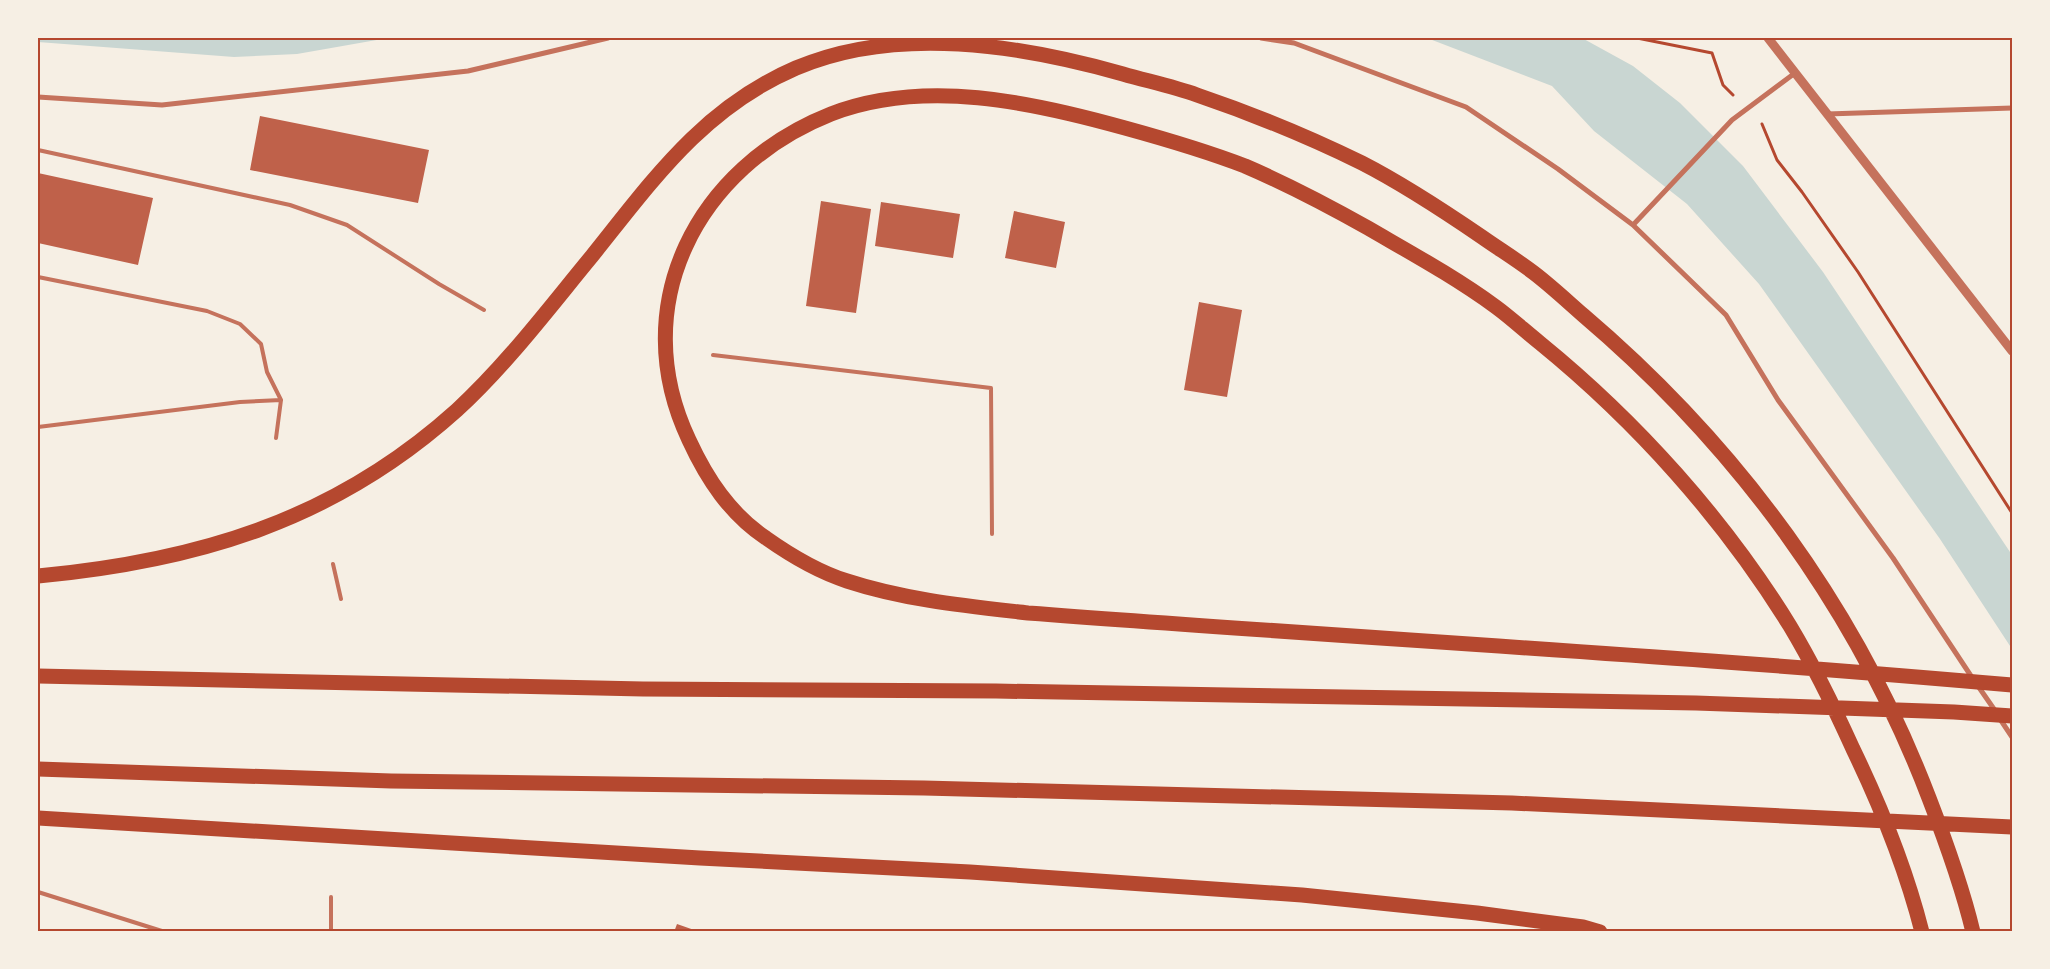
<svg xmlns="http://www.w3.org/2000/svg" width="2050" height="969" font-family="Signika,sans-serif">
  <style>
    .water { fill: #c9d6d2 }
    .building { fill: #bf614a }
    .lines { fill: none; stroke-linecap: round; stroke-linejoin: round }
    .path { stroke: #b5482f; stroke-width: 3 }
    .service { stroke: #c5725c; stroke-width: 4 }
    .minor { stroke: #c5725c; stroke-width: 5 }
    .tertiary { stroke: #c5725c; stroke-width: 9 }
    .motorway { stroke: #b5482f; stroke-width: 15 }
    .neatline { fill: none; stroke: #b5482f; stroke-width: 2 }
  </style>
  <rect width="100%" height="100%" fill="#f6efe4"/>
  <!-- water -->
  <path class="water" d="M38,38H388L297,54L234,57L38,42Z
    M1427,38H1582L1633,66L1680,103L1743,166L1823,272L2012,555V649L1940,539L1759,284L1687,204L1594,131L1552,86Z"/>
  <!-- building -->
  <path class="building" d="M260,116L429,150L418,203L250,170Z
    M38,173L153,198L138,265L38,243Z
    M821,201L871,209L856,313L806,306Z
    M881,202L960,214L953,258L875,246Z
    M1014,211L1065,222L1056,268L1005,258Z
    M1199,302L1242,310L1227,397L1184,390Z
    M677,924L697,931V932H674Z"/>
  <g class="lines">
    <!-- path -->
    <path class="path" d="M1637,38L1712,53L1723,85L1733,95
      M1762,124L1777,160L1802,192L1858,272L2012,513"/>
    <!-- service -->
    <path class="service" d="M38,150L290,205L347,225L439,284L484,310
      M38,277L207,311L240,324L261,344L267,372L281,400
      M713,355L991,388L992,534
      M38,427L240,402L281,400L276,438
      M333,564L341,599
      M38,892L165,932
      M331,932V897"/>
    <!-- minor -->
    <path class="minor" d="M1261,38L1294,43L1466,107L1558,169L1633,225L1726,315L1778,400L1893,558L1973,679
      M38,97L162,105L468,71L608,38
      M1827,114L2012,108
      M1633,225L1732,120L1795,73
      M1978,686L1996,712
      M2000,719L2012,737"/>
    <!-- tertiary -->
    <path class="tertiary" d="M1768,38L2012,351"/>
    <!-- motorway -->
    <path class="motorway" d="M38,576C198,561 335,520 457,410C507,364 549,308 592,256C653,180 703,108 796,68C897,25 1020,45 1123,74C1147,81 1172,86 1197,95C1253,114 1309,137 1362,163C1403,184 1444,211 1482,237C1499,249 1517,260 1534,273C1551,286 1567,301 1583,315C1737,446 1857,609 1929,798C1946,842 1962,886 1973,932
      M38,676L643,689L996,691L1696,703L1954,712L2012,716
      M38,769L391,781L924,788L1512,803L2012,827
      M38,818L700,858L970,872L1302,895L1477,913L1583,927L1600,932
      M1922,932C1906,869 1881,807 1853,749C1834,707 1814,666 1790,626C1724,519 1637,422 1540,343C1525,331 1511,318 1496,307C1455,277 1411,253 1368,228C1329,206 1287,184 1245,166C1206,151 1165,139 1125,128C1032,102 924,78 831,114C697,167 625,305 689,440C707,479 730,514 766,538C790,555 819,572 847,581C905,600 967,606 1028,613C1356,638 1685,656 2012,685"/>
  </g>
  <!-- border -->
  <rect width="2050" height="969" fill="none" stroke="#f6efe4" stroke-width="78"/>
  <rect x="39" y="39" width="1972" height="891" class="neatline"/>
</svg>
